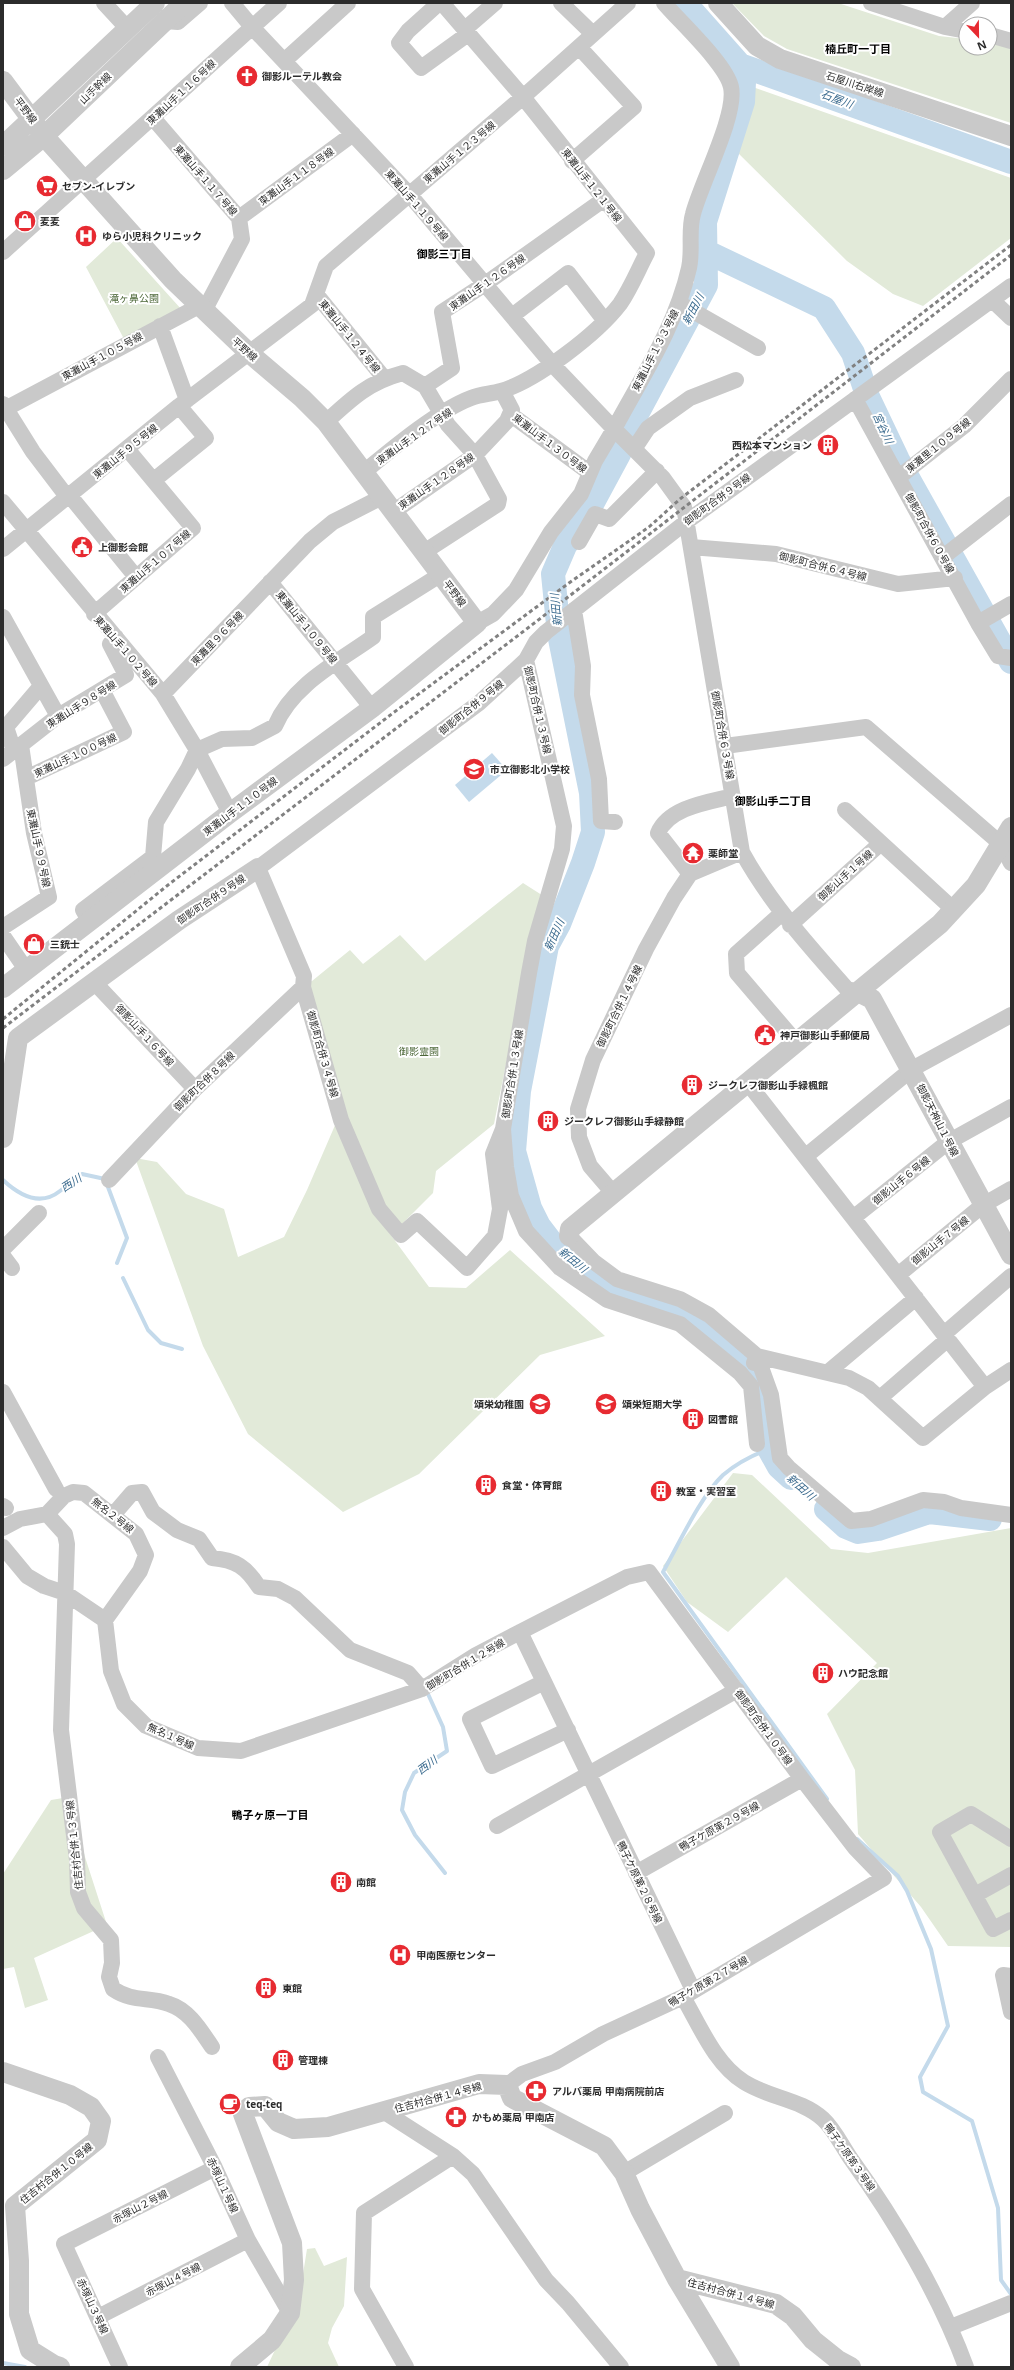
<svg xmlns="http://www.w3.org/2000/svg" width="1014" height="2370" font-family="'Open Sans','Noto Sans JP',sans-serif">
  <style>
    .green { fill: #e2ead9 }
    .water { fill: #c4daeb }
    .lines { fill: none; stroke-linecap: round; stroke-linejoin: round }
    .stream { stroke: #c4daeb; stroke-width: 4 }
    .river { stroke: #c4daeb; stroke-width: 24 }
    .minor { stroke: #c9c9c9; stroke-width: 16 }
    .tertiary { stroke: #c9c9c9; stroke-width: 20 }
    .rail { stroke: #818181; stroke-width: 3; stroke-dasharray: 4 3; stroke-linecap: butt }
    .labels { text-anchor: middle; stroke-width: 4; stroke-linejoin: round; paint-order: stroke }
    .poi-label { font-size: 10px; font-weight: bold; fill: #2c2c2c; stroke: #fff; text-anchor: start }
    .street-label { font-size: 10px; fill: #2c2c2c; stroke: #fff }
    .park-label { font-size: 10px; fill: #4d6839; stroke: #fff }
    .neighbourhood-label { font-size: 11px; font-weight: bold; fill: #000; stroke: #fff }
    .water-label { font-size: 11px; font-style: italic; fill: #3a6a8e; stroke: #fff }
  </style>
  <rect width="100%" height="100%" fill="#fff"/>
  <!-- green -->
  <path class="green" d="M732,3H838L939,36L966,39V48H990V42L1011,48V123L787,49L764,36Z
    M750,86L1011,178V238L923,306L893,294L847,261L735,150L748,104Z
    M117,238L182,310L124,339L86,267Z
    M523,883L545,897L527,958L494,1124L436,1171L433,1193L399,1227C349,1156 330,1066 306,983L312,981L350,950L363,964L400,935L425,961Z
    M336,1123L374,1212L429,1287L466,1288L510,1250L605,1336L540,1355L419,1474L343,1512L248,1434L203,1346L135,1158L157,1162L186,1194L224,1209L238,1257L284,1237L307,1190Z
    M733,1473L752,1475L831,1549L868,1553L1011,1528V1947L948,1946L921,1907L858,1834L855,1770L827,1714L877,1663L786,1577L728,1632L687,1602L663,1566Z
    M69,1797L85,1857L107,1925L34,1958L48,2000L25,2008L14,1967L3,1969V1874L51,1800Z
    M315,2248L324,2266L347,2257L344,2306L332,2328L328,2343L339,2367H267L299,2299L307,2249Z"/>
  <!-- water -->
  <path class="water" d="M492,753L507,770L469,802L455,785Z"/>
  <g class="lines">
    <!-- stream -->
    <path class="stream" d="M3,1180C19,1195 40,1207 60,1191C68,1185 74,1178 82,1174L105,1179L127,1238L117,1263
      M123,1278L148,1330L161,1343L182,1349
      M769,1449C753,1455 736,1464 723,1475C700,1497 679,1544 663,1572L827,1799
      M428,1694L443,1727L447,1751L414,1773L405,1792L402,1810L415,1835L445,1873
      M857,1839L898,1876L907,1891L931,1949L948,2026L920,2077L923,2092L972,2121L998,2208L1001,2280L1011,2294
      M3,2363L25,2367"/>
    <!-- river -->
    <path class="river" d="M685,3L740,65L1011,162
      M740,65L744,82L743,102L705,222L706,285L638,412L619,454L591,506L565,546L553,574L559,634L591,793L593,832L583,863L559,924L547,946L519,1091L514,1151L530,1208L539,1226L552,1243L585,1271L624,1296L688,1313L706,1323L758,1379L767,1414L769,1449L779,1467L791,1478
      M705,251L824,308L853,353L867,395L898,460L1011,662
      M826,1509L846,1527L858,1532L878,1529L929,1512L990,1519"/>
    <!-- minor -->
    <path class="minor" d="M104,3L128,29
      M232,3L252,27L409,194L553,365L614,429C642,377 676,326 689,268C693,250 688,231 693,214C701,183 737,115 731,87C726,64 680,22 664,3
      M439,3L408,31L399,43L421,68L468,34
      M561,3L593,34
      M871,3L945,27L966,31
      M165,21L178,22L200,3
      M945,27L972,3
      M465,29L495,3
      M990,35L1011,41
      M284,61L348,3
      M153,118L239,218L242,239L204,311
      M572,161L634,107L579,47
      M239,218L353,134
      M3,252L279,3
      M316,294L384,378
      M992,300L1011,318
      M679,303L758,348
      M512,316L568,273L605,321
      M160,326L187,400
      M425,386L452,368L442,312L485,284L603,200
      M502,391L512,410L510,414L590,473
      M855,399L978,623L998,656L1011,658
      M3,404L33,452L68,498
      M7,408L199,306
      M326,422C352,398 369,382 403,373L425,386L448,425L475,455L499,499L498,504L424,552
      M634,449L648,428L690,398L736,380
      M364,472C392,449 437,411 471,398C481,394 491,394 501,391C537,380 597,334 620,304C631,288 638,270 647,253L523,97L442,3
      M899,477L964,426L1011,379
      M154,480L206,438L179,406
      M70,496L136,577
      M3,502L163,694L197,750L230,813
      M393,512L475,455L507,421L510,414
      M579,542L595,514L609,519L657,471
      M691,547L776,554L898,584L955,578
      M3,549L179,406L312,305L326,266L523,97L628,3
      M943,557L1011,504
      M270,582L372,708
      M574,610L583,666L582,695L599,779L601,821L615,822
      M94,614L193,528L128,450
      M3,617L58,716
      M477,623L493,614L516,590L551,532L581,494L595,461L614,429L663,478L684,507L742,852C770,903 809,946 847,989L858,992
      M978,623L1011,604
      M526,660L564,826L562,849L535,941L529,973L503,1129L506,1167L511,1196L526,1231L560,1268L607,1300L680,1324L740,1373L751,1386L757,1444
      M163,694L310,541L333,522L382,497
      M725,746L866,727L1001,844L1011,863
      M14,751L6,727L41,686
      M3,759L58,716L126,675L110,644L116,637
      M26,778L124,732L102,690
      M845,810L881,843
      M690,874L658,833C669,807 709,802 733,796
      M782,913L736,954L737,973L796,1042
      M90,922L83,910L153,857L156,822L188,769L197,750L222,739L252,738L275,726C292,685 338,662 373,637V617L440,575
      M790,925L881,843L954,910
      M3,927L49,897L34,833L21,745
      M3,936L27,971
      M94,982L195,1089
      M747,1082L985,1387
      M503,1129L493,1154L500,1209L495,1236L467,1268L417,1221L401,1235L379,1209L341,1120L303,987L304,976L258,868L479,703L526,660L536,642L546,632L686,522L1011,286
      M806,1156L912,1069L1011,1015
      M109,1180L195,1089L303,987
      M614,1194L590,1166L579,1137L578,1109L593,1060L646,949L674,898L690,874L742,852
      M853,1218L948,1142L1011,1107
      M569,1236L594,1262L617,1279L680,1299L709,1315L757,1356L771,1395L780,1458L789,1468L851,1521L871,1519L923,1500L944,1502L961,1508L1011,1515
      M3,1249L39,1213
      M3,1256L12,1268
      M898,1275L983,1205L1011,1189
      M944,1334L1011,1276
      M754,1363L757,1356L849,1378L868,1388L923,1438L985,1387L1011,1370
      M828,1372L916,1298
      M3,1392L56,1489
      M880,1398L948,1339
      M3,1506L6,1508
      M47,1514L64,1496L73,1492L84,1493L136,1534L146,1555L140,1571L105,1620
      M113,1515L132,1493L142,1492L153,1512L177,1530L199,1539L212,1558C236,1560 246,1567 259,1587L278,1589L295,1598L350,1650L408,1673L422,1689L476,1655L520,1632L627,1577L649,1572L802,1779L855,1848L884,1878L683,1997L603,2034L555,2062L522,2074L507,2085
      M3,1528L20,1519L47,1514L65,1534L67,1544L61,1730L77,1860L78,1892L84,1908L111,1940L112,1963L109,1977L113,1989C134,2003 148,1996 169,2004C189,2010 201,2031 212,2047
      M3,1547L27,1576L44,1586L65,1593L105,1620L111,1671L124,1704L146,1726L198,1748L241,1751L422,1689
      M520,1632L693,1990
      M544,1682L470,1719L492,1766L568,1730
      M497,1826L737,1690
      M1011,1839L971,1814L940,1832L993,1929L1011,1920
      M636,1873L802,1779
      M975,1895L1011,1875
      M1011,1976L1003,1975L1011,2012
      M683,1997C700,2026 715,2064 744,2082C769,2098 801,2099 823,2119C834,2129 842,2146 851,2159C895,2220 940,2296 966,2367
      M158,2057L215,2168L248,2240L290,2313
      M383,2111L453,2156L473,2174L546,2280L568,2303L621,2367
      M624,2173L725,2113
      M98,2317L248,2240
      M951,2327L1011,2303
      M120,2367L64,2244L215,2168
      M406,2367L362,2289L364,2213L453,2156"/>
    <!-- tertiary -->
    <path class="tertiary" d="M718,3L757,46L780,59L1011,136
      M3,81L44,136L173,280L248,352L302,398L326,422L477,623L372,708L230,813L3,988
      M3,146L155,3
      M3,170L44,136L184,3
      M858,992L872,999L1011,1255
      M3,1138L18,1038L179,920L258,868
      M569,1236L570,1229L940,924L976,885L1011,827
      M3,2072L70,2095L91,2107L101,2121L97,2140L15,2206L19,2261V2314L30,2350L54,2365L60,2367
      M677,2279L776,2304L793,2316L813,2340L838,2360L851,2367
      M240,2367L272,2340L290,2313L294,2280L292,2243L243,2114L249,2107L265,2106L278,2122L294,2129L328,2127L479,2084L507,2085L512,2098L604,2146L624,2173L640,2209L677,2279L730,2367"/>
    <!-- rail -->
    <path class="rail" d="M3,1019L168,885L393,713L569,583L649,527L680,499L1011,245
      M3,1028L537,621L1011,255"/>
  </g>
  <!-- icons -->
  <defs>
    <g id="church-disc" transform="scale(1.15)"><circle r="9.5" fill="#e72a31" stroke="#fff"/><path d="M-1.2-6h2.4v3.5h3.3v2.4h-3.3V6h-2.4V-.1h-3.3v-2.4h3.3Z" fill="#fff"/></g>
    <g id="supermarket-disc" transform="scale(1.15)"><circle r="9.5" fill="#e72a31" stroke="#fff"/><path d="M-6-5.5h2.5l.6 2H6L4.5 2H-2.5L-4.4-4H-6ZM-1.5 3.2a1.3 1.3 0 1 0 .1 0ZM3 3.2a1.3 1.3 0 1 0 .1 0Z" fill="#fff"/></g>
    <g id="shop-disc" transform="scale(1.15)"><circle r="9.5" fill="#e72a31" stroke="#fff"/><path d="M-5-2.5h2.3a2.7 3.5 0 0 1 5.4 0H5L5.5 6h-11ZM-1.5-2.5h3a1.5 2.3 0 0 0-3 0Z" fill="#fff"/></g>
    <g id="hospital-disc" transform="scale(1.15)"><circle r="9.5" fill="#e72a31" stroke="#fff"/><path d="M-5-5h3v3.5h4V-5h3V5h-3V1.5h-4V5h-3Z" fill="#fff"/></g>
    <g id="building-disc" transform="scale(1.15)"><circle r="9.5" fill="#e72a31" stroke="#fff"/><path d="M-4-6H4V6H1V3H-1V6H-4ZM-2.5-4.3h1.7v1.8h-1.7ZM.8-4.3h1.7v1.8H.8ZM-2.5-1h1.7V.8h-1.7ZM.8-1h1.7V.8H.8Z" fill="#fff"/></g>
    <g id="civic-disc" transform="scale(1.15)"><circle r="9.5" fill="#e72a31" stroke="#fff"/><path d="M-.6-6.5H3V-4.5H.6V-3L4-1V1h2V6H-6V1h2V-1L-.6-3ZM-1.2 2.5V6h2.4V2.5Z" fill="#fff"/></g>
    <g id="school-disc" transform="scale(1.15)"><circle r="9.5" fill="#e72a31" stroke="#fff"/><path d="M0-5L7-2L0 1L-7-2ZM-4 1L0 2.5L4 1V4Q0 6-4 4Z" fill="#fff"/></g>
    <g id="temple-disc" transform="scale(1.15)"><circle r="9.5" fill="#e72a31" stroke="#fff"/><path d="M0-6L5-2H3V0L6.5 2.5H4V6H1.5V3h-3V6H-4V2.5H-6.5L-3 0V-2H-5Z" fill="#fff"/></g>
    <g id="university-disc" transform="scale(1.15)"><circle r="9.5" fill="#e72a31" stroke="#fff"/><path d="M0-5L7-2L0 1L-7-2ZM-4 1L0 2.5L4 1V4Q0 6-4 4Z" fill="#fff"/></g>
    <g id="pharmacy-disc" transform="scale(1.15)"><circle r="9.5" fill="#e72a31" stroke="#fff"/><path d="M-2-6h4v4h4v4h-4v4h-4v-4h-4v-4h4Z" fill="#fff"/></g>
    <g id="cafe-disc" transform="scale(1.15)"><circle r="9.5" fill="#e72a31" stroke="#fff"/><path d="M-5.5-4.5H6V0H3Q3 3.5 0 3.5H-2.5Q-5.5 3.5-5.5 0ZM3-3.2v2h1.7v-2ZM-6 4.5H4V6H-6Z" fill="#fff"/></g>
  </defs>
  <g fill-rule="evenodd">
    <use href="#church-disc" x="247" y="76"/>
    <use href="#supermarket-disc" x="47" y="186"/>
    <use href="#shop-disc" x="25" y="221"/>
    <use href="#hospital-disc" x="86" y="236"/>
    <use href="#building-disc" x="828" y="445"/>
    <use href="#civic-disc" x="82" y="547"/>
    <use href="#school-disc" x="474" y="769"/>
    <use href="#temple-disc" x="693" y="853"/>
    <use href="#shop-disc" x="34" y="944"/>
    <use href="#civic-disc" x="765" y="1035"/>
    <use href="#building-disc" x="692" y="1085"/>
    <use href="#building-disc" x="548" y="1121"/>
    <use href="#school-disc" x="540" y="1404"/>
    <use href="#university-disc" x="606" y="1404"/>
    <use href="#building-disc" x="693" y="1419"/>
    <use href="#building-disc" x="486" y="1485"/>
    <use href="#building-disc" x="661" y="1491"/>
    <use href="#building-disc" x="823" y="1673"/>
    <use href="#building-disc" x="341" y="1882"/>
    <use href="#hospital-disc" x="400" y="1955"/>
    <use href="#building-disc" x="266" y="1988"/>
    <use href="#building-disc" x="283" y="2060"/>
    <use href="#pharmacy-disc" x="536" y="2091"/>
    <use href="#cafe-disc" x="230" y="2104"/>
    <use href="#pharmacy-disc" x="456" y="2117"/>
  </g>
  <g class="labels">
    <!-- poi labels -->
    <g class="poi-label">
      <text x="262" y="80">御影ルーテル教会</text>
      <text x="62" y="190">セブン-イレブン</text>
      <text x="40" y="225">麦麦</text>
      <text x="102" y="240">ゆら小児科クリニック</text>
      <text x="812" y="449" text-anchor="end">西松本マンション</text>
      <text x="98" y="551">上御影会館</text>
      <text x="490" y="773">市立御影北小学校</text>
      <text x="708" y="857">薬師堂</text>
      <text x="50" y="948">三銃士</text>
      <text x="780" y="1039">神戸御影山手郵便局</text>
      <text x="708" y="1089">ジークレフ御影山手緑楓館</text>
      <text x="564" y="1125">ジークレフ御影山手緑静館</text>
      <text x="524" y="1408" text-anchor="end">頌栄幼稚園</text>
      <text x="622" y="1408">頌栄短期大学</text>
      <text x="708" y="1423">図書館</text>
      <text x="502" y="1489">食堂・体育館</text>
      <text x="676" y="1495">教室・実習室</text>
      <text x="838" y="1677">ハウ記念館</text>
      <text x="356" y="1886">南館</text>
      <text x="416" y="1959">甲南医療センター</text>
      <text x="282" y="1992">東館</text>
      <text x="298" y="2064">管理棟</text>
      <text x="552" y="2095">アルバ薬局 甲南病院前店</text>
      <text x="246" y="2108">teq-teq</text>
      <text x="472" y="2121">かもめ薬局 甲南店</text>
    </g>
    <!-- street labels -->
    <g class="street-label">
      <text transform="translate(855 84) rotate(18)" y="4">石屋川右岸線</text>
      <text transform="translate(95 88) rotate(-44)" y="4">山手幹線</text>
      <text transform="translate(181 92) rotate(-43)" y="4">東灘山手１１６号線</text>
      <text transform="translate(26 110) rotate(53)" y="4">平野線</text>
      <text transform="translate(459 152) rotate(-40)" y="4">東灘山手１２３号線</text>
      <text transform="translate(296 176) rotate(-36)" y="4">東灘山手１１８号線</text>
      <text transform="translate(206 180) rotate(49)" y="4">東灘山手１１７号線</text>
      <text transform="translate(592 185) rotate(52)" y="4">東灘山手１２１号線</text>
      <text transform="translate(417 205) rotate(49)" y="4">東灘山手１１９号線</text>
      <text transform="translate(487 282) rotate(-35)" y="4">東灘山手１２６号線</text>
      <text transform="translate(350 336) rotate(51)" y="4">東灘山手１２４号線</text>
      <text transform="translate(245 349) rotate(42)" y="4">平野線</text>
      <text transform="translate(655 350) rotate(-63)" y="4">東灘山手１３３号線</text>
      <text transform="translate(102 356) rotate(-28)" y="4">東灘山手１０５号線</text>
      <text transform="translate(414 436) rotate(-35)" y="4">東灘山手１２７号線</text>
      <text transform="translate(550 443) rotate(37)" y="4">東灘山手１３０号線</text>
      <text transform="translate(938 445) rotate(-39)" y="4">東灘里１０９号線</text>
      <text transform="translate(125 451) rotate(-39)" y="4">東灘山手９５号線</text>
      <text transform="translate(436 481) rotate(-35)" y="4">東灘山手１２８号線</text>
      <text transform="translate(717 499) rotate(-36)" y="4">御影町合併９号線</text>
      <text transform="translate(930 533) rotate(61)" y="4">御影町合併６０号線</text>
      <text transform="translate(155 561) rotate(-41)" y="4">東灘山手１０７号線</text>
      <text transform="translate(823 566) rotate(14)" y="4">御影町合併６４号線</text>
      <text transform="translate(455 593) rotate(53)" y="4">平野線</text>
      <text transform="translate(307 627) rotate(51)" y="4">東灘山手１０９号線</text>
      <text transform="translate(217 638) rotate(-46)" y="4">東灘里９６号線</text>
      <text transform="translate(126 651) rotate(49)" y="4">東灘山手１０２号線</text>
      <text transform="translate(81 704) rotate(-32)" y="4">東灘山手９８号線</text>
      <text transform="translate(471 707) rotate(-39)" y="4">御影町合併９号線</text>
      <text transform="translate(538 710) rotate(77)" y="4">御影町合併１３号線</text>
      <text transform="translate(723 735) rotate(80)" y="4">御影町合併６３号線</text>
      <text transform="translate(75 755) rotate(-25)" y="4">東灘山手１００号線</text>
      <text transform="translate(240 806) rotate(-37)" y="4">東灘山手１１０号線</text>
      <text transform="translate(39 848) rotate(78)" y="4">東灘山手９９号線</text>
      <text transform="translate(845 875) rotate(-42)" y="4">御影山手１号線</text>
      <text transform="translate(211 899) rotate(-34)" y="4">御影町合併９号線</text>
      <text transform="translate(619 1006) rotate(-64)" y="4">御影町合併１４号線</text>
      <text transform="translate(145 1035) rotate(47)" y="4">御影山手１６号線</text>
      <text transform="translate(323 1054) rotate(74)" y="4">御影町合併３４号線</text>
      <text transform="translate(512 1074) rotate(-81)" y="4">御影町合併１３号線</text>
      <text transform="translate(204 1081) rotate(-44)" y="4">御影町合併８号線</text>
      <text transform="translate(938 1120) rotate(63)" y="4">御影天神山１号線</text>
      <text transform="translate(901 1180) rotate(-39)" y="4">御影山手６号線</text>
      <text transform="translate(940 1240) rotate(-39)" y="4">御影山手７号線</text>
      <text transform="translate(113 1515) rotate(38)" y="4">無名２号線</text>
      <text transform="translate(465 1664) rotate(-31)" y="4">御影町合併１２号線</text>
      <text transform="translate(764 1727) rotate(54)" y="4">御影町合併１０号線</text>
      <text transform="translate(171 1736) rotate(24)" y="4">無名１号線</text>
      <text transform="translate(719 1826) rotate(-29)" y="4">鴨子ケ原第２９号線</text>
      <text transform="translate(74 1845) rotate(-96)" y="4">住吉村合併１３号線</text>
      <text transform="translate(640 1882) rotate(64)" y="4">鴨子ケ原第２８号線</text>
      <text transform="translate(708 1981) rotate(-30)" y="4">鴨子ケ原第２７号線</text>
      <text transform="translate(438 2097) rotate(-15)" y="4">住吉村合併１４号線</text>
      <text transform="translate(850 2157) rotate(55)" y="4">鴨子ケ原第３号線</text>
      <text transform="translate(56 2173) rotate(-39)" y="4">住吉村合併１０号線</text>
      <text transform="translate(223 2185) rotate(65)" y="4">赤塚山１号線</text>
      <text transform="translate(140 2206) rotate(-27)" y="4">赤塚山２号線</text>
      <text transform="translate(173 2279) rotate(-27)" y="4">赤塚山４号線</text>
      <text transform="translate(731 2293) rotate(15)" y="4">住吉村合併１４号線</text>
      <text transform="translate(93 2306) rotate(65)" y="4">赤塚山３号線</text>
    </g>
    <!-- park labels -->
    <g class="park-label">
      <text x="134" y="302">滝ヶ鼻公園</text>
      <text x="419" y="1055">御影霊園</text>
    </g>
    <!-- neighbourhood labels -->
    <g class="neighbourhood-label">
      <text x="858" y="53">楠丘町一丁目</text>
      <text x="444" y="258">御影三丁目</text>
      <text x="773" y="805">御影山手二丁目</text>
      <text x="270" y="1819">鴨子ヶ原一丁目</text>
    </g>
    <!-- water labels -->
    <g class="water-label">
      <text transform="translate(837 99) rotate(20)" y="4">石屋川</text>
      <text transform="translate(693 309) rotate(-62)" y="4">新田川</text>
      <text transform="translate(883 428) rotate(65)" y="4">宮谷川</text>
      <text transform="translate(556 610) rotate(-96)" y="4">新田川</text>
      <text transform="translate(554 935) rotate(-66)" y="4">新田川</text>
      <text transform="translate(71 1183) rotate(-33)" y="4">西川</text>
      <text transform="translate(573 1260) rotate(39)" y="4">新田川</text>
      <text transform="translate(801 1487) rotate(41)" y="4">新田川</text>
      <text transform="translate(427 1765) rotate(-36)" y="4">西川</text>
    </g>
  </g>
  <!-- border -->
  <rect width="1014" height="2370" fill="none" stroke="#2c2c2c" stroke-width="8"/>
  <!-- north arrow -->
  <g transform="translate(978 36) rotate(158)"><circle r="19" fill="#ffffff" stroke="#ababab"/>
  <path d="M0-3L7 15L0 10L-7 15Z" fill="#e72a31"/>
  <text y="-6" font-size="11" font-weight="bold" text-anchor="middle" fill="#2c2c2c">N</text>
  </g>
</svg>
